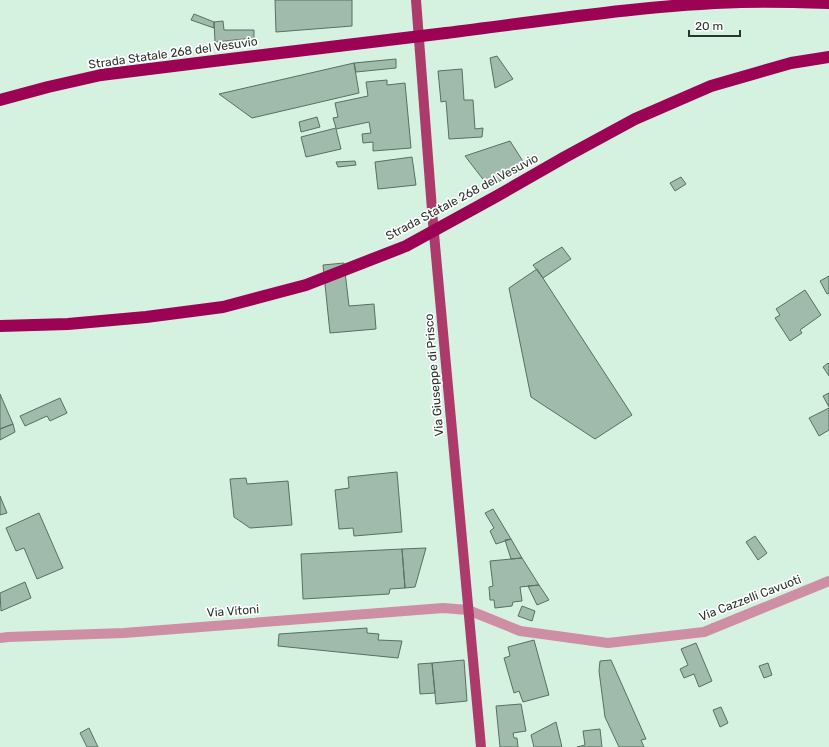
<svg xmlns="http://www.w3.org/2000/svg" width="829" height="747" font-family="Rubik,sans-serif">
  <style>
    .building { fill: #a0bbab; stroke: #577060 }
    .lines { fill: none; stroke-linecap: round; stroke-linejoin: round }
    .minor { stroke: #ce8ea3; stroke-width: 10 }
    .major { stroke: #ac3a6a; stroke-width: 10 }
    .highway { stroke: #9c0355; stroke-width: 12 }
    .highway-bridge { stroke: #9c0355; stroke-width: 12 }
    .labels { text-anchor: middle; stroke-width: 3.5; stroke-linejoin: round; paint-order: stroke }
    .street-label { font-size: 12px; fill: #2a352f; stroke: #fff }
  </style>
  <rect width="100%" height="100%" fill="#d5f1e0"/>
  <!-- building -->
  <path class="building" d="M275,0H352V26L276,32Z
    M194,14L214,22V28L191,20Z
    M223,21L224,30H254V38L215,42L214,22Z
    M497,56L513,79L495,88L490,58Z
    M396,59V68L356,72L354,63Z
    M354,63L359,93L252,118L219,94Z
    M462,69L464,100H473L475,129L483,128L482,137L449,139L446,101L441,102L438,71Z
    M387,80V85L405,83L411,148L373,151V142L363,143L362,134L371,133L369,122L336,129L341,149L306,157L301,137L336,128L333,118L338,117L335,103L368,96L366,82Z
    M317,117L320,127L301,132L299,122Z
    M510,141L526,166L489,187L465,156Z
    M412,157L416,185L378,189L375,162Z
    M355,161L356,165L338,167L336,162Z
    M681,177L686,184L675,191L670,183Z
    M562,247L571,259L543,278L533,265Z
    M344,263L349,306L374,304L376,329L330,333L323,265Z
    M537,269L632,415L595,439L531,397L509,288Z
    M829,276V293L827,294L820,281Z
    M805,290L821,315L800,330L802,333L790,341L775,318L780,315L776,309Z
    M828,363L829,364V376L823,367Z
    M829,393V407L823,396Z
    M0,394L13,424L0,429Z
    M60,398L67,413L50,421L47,416L25,426L20,416Z
    M829,408V430L819,436L809,418Z
    M13,424L15,432L0,440V429Z
    M397,472L402,532L354,536L353,528L339,529L335,490L349,488L348,477Z
    M246,478L247,484L288,481L292,525L250,528L234,517L230,479Z
    M0,496L7,513L0,515Z
    M493,509L511,539L496,544L490,531L494,528L485,513Z
    M39,513L63,568L37,579L24,548L16,551L6,528Z
    M755,536L767,553L758,560L746,542Z
    M511,539L522,558L511,559L505,540Z
    M426,548L415,587L405,588L402,549Z
    M402,549L405,588L390,589L389,594L303,599L301,554Z
    M522,558L539,585L520,587L522,601L513,602L512,606L495,608L494,600H490L489,587L493,586L490,561Z
    M25,582L31,598L1,611L0,593Z
    M539,585L549,600L537,605L528,586Z
    M522,606L535,611L532,621L518,616Z
    M367,628V633L379,634L378,640L402,641L398,658L278,646L279,634Z
    M534,640L549,695L523,702L519,691L514,693L504,658L510,656L508,647Z
    M696,643L712,681L699,687L694,674L684,678L680,669L688,665L681,649Z
    M464,660L467,701L436,704L432,663Z
    M611,660L646,739L641,740L644,747H619L605,717L599,671L600,661Z
    M432,663L435,693L420,694L418,664Z
    M768,663L772,675L764,678L759,666Z
    M521,704L526,731L513,733L514,738H517L518,747H500L496,706Z
    M721,707L728,723L720,727L713,710Z
    M556,722L562,747H534L531,735Z
    M89,728L98,747H87L80,733Z
    M600,729L602,747H577L585,745L583,731Z"/>
  <g class="lines">
    <!-- minor -->
    <path class="minor" d="M0,638L8,637L124,633L443,608L468,610L520,631L608,643L704,632L829,581"/>
    <!-- major -->
    <path class="major" d="M416,0L433,223L481,747"/>
    <!-- highway -->
    <path class="highway" d="M446,33C543,21 643,5 741,2C771,1 800,2 829,3
      M0,100L48,87L101,75L222,60"/>
    <!-- highway-bridge -->
    <path class="highway-bridge" d="M222,60L446,33
      M0,326L68,324L146,317L223,307L306,285L406,246L497,196L565,157L635,119L711,86L791,63L829,57"/>
  </g>
  <g class="labels">
    <!-- street labels -->
    <g class="street-label">
      <text transform="translate(173 53) rotate(-8)" y="4">Strada Statale 268 del Vesuvio</text>
      <text transform="translate(462 197) rotate(-28)" y="4">Strada Statale 268 del Vesuvio</text>
      <text transform="translate(434 375) rotate(-95)" y="4">Via Giuseppe di Prisco</text>
      <text transform="translate(750 598) rotate(-21)" y="4">Via Cazzelli Cavuoti</text>
      <text transform="translate(233 611) rotate(-4)" y="4">Via Vitoni</text>
    </g>
  </g>
  <!-- scale -->
  <path d="M689 30v6h51v-6" fill="none" stroke="#2a352f" stroke-width="2"/>
  <text x="695" y="30" font-size="12" fill="#2a352f" stroke="#ffffff" stroke-width="3" paint-order="stroke">20 m</text>
</svg>
